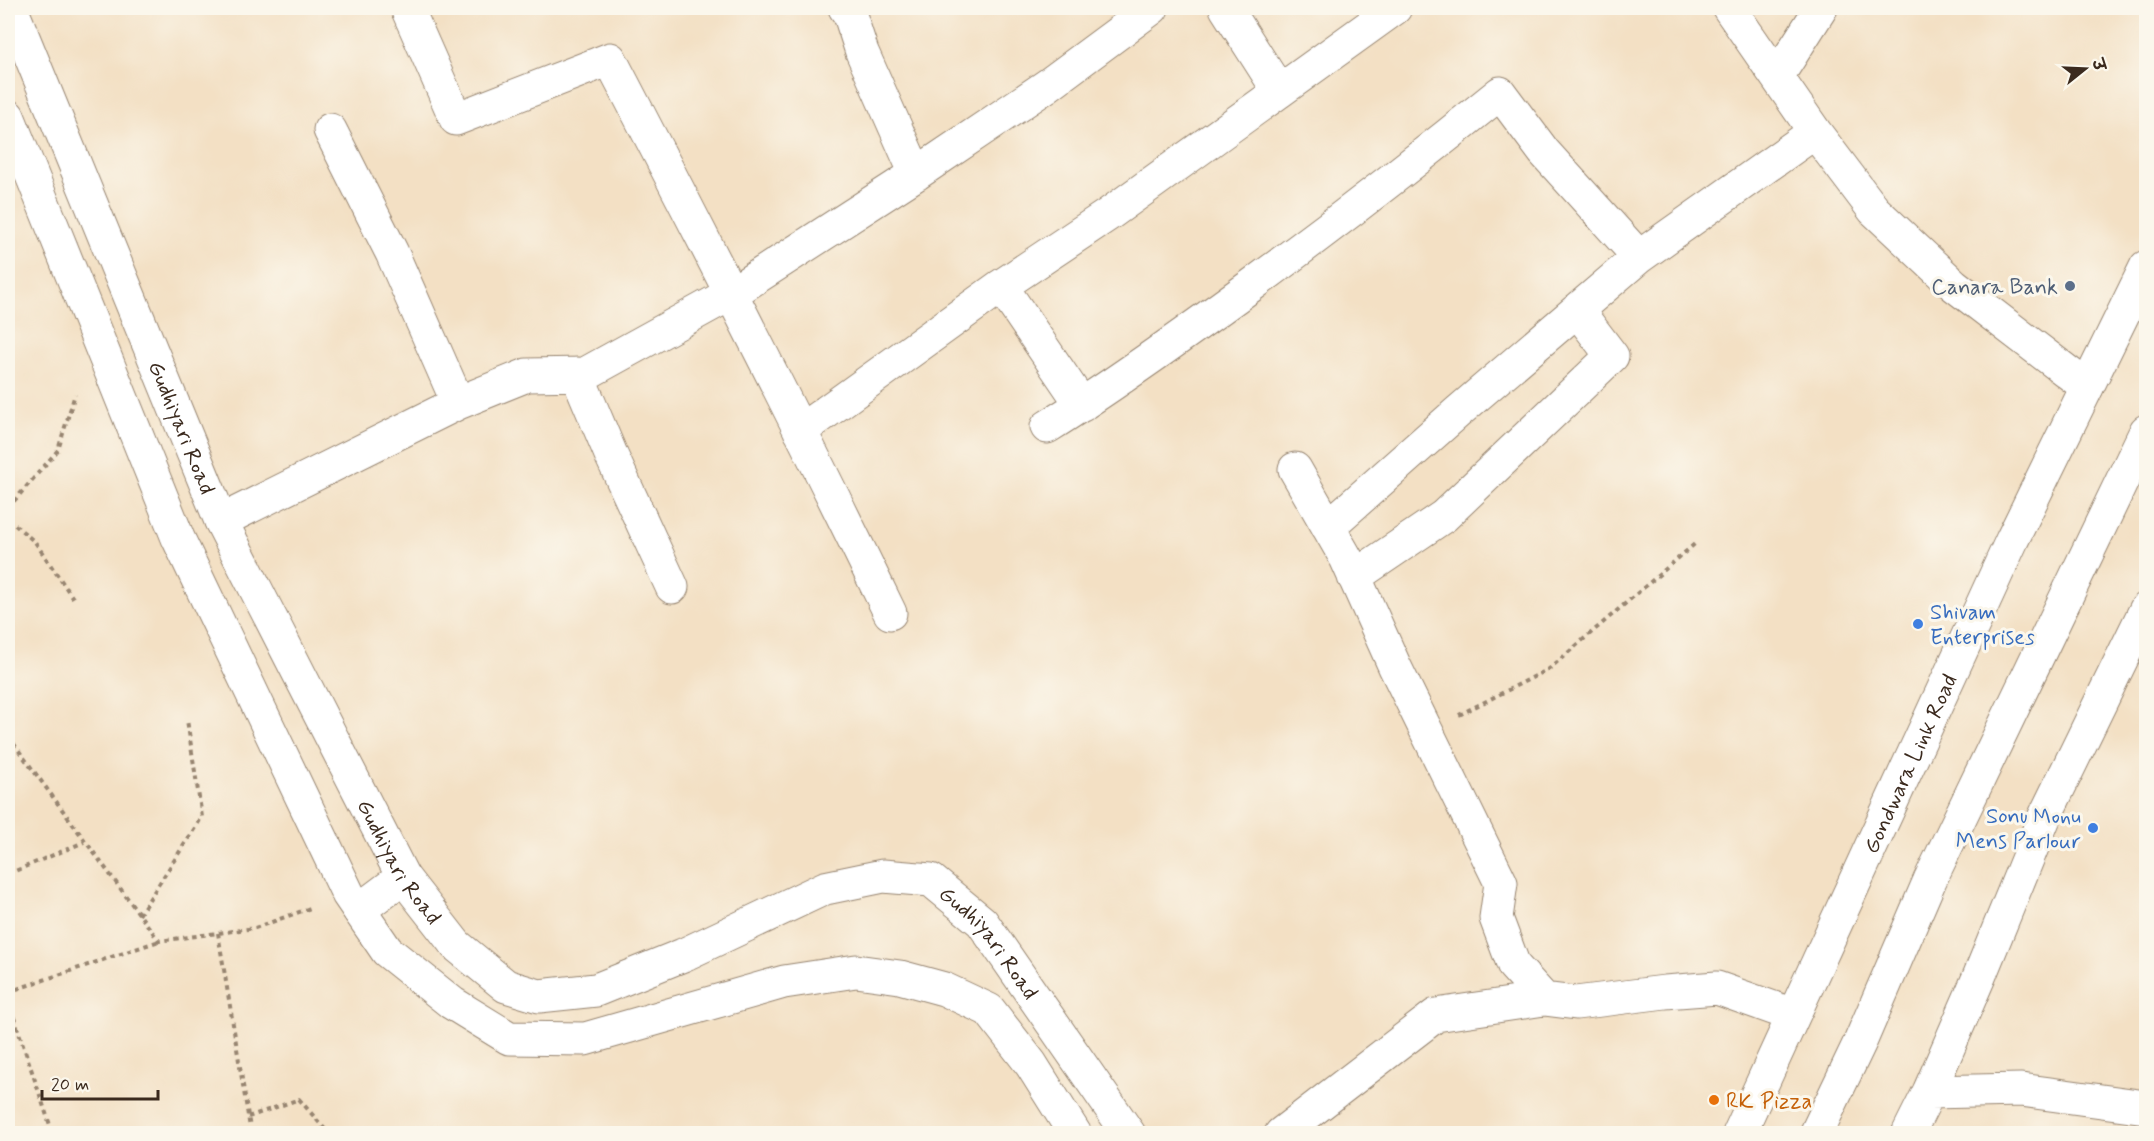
<svg xmlns="http://www.w3.org/2000/svg" width="2154" height="1141" font-family="Mynerve,'Playpen Sans Deva',sans-serif">
  <style>
    .lines { fill: none; stroke-linecap: round; stroke-linejoin: round }
    .minor-casing { stroke: #978571; stroke-width: 35 }
    .tertiary-casing { stroke: #978571; stroke-width: 35 }
    .path { stroke: #978571; stroke-width: 4; stroke-dasharray: 4.5 4.5; stroke-linecap: butt }
    .minor { stroke: #fff; stroke-width: 33 }
    .tertiary { stroke: #fff; stroke-width: 33 }
    .service-dot { fill: #5c6f8a; stroke: #fbf7ec; stroke-width: 2 }
    .shop-dot { fill: #3f7fe0; stroke: #fbf7ec; stroke-width: 2 }
    .food-dot { fill: #e8710a; stroke: #fbf7ec; stroke-width: 2 }
    .labels { text-anchor: middle; stroke-width: 6; stroke-linejoin: round; paint-order: stroke }
    .service-label { font-size: 22px; fill: #4e5e75; stroke: #fbf7ec; text-anchor: end }
    .street-label { font-size: 22px; fill: #3b2a1e; stroke: #fbf7ec }
    .shop-label { font-size: 22px; fill: #366cbe; stroke: #fbf7ec; text-anchor: start }
    .food-label { font-size: 22px; fill: #c56008; stroke: #fbf7ec; text-anchor: start }
  </style>
  <rect width="100%" height="100%" fill="#fbf7ec"/>
  <filter id="ink" filterUnits="userSpaceOnUse"><feTurbulence type="fractalNoise" baseFrequency=".0167" numOctaves="2"/><feDisplacementMap in="SourceGraphic" scale="12" xChannelSelector="R" yChannelSelector="G"/><feConvolveMatrix kernelMatrix="1 2 1 2 8 2 1 2 1" color-interpolation-filters="sRGB"/></filter>
  <filter id="wash" filterUnits="userSpaceOnUse"><feTurbulence type="fractalNoise" baseFrequency=".008" numOctaves="4" result="noise"/><feDisplacementMap in="SourceGraphic" scale="24" xChannelSelector="R" yChannelSelector="G"/><feGaussianBlur stdDeviation="1.35" result="paint"/><feColorMatrix in="noise" values="0 0 0 0 0 0 0 0 0 0 0 0 0 0 0 0 0 1.4 0 .05"/><feComposite in="paint" operator="in"/></filter>
  <g filter="url(#wash)">
    <rect width="100%" height="100%" fill="#f3e0c4"/>
  </g>
  <g filter="url(#ink)">
    <g class="lines">
      <!-- minor casing -->
      <g class="minor-casing">
        <path id="minor" d="M407,8L456,119L610,59C706,243 800,427 890,613
          M845,8L850,15L862,52L916,174
          M1226,8L1279,91
          M1729,8L1815,132L1874,210L1954,285L2087,387
          M1777,77L1821,8
          M330,130L392,253L458,403
          M1001,286L1082,405
          M577,374L612,457L672,587
          M1047,427C1117,383 1185,334 1252,285C1336,223 1419,159 1500,93L1544,152L1639,257
          M800,431L1001,286L1109,214L1395,8
          M1295,469L1346,558L1395,667L1501,883L1496,918L1514,966L1544,999
          M221,521L458,403L527,375L585,374L732,293L916,174L1048,85L1152,8
          M1328,527L1459,411L1639,257L1815,132
          M1354,577L1444,516L1612,356L1577,310
          M1929,1092L2021,1090L2146,1107
          M1281,1134L1436,1015L1544,999L1576,1003L1665,992L1717,988L1793,1015
          M1908,1134L1929,1092L1979,977L2044,818L2146,609"/>
      </g>
      <!-- tertiary casing -->
      <g class="tertiary-casing">
        <g id="tertiary">
          <path id="s1" d="M11,8L221,521L403,877L456,945L506,986L539,996L596,990L683,955L825,888L883,876L931,880L982,922L1129,1134"/>
          <path d="M8,116L178,538L348,894L387,951L452,1003L509,1038L585,1039L784,982L856,971L900,977L944,989L989,1010L1031,1064L1075,1134"/>
          <path d="M359,910L403,877"/>
          <path id="s2" d="M1739,1134L2012,540L2146,267"/>
          <path d="M1816,1134L1861,1040L1930,880L2146,431"/>
        </g>
      </g>
      <!-- path -->
      <path class="path" d="M8,508L58,450L75,394
        M8,519L35,542L73,598
        M1459,715L1549,669L1697,542
        M8,736L159,941L255,928L313,907
        M8,874L84,842
        M139,915L202,817L187,720
        M218,933L251,1134
        M8,992L159,941
        M8,1000L53,1134
        M248,1117L299,1099L329,1134"/>
      <!-- minor -->
      <use href="#minor" class="minor"/>
      <!-- tertiary -->
      <use href="#tertiary" class="tertiary"/>
    </g>
  </g>
  <!-- markers -->
  <circle class="service-dot" cx="2070" cy="286" r="6"/>
  <g class="shop-dot">
    <circle cx="1918" cy="624" r="6"/>
    <circle cx="2093" cy="828" r="6"/>
  </g>
  <circle class="food-dot" cx="1714" cy="1100" r="6"/>
  <g class="labels">
    <!-- service labels -->
    <g class="service-label">
      <text x="2058" y="294">Canara Bank</text>
    </g>
    <!-- street labels -->
    <g class="street-label">
      <text dy="8" stroke="none"><textPath href="#s1" startOffset="453">Gudhiyari Road</textPath></text>
      <text dy="8" stroke="none"><textPath href="#s2" startOffset="408">Gondwara Link Road</textPath></text>
      <text dy="8" stroke="none"><textPath href="#s1" startOffset="939">Gudhiyari Road</textPath></text>
      <text dy="8" stroke="none"><textPath href="#s1" startOffset="1641">Gudhiyari Road</textPath></text>
    </g>
    <!-- shop labels -->
    <g class="shop-label">
      <text x="1930" y="619">Shivam<tspan x="1930" dy="25">Enterprises</tspan></text>
      <text x="2081" y="823" text-anchor="end">Sonu Monu<tspan x="2081" dy="25">Mens Parlour</tspan></text>
    </g>
    <!-- food labels -->
    <g class="food-label">
      <text x="1726" y="1108">RK Pizza</text>
    </g>
  </g>
  <!-- margin -->
  <rect width="2154" height="1141" fill="none" stroke="#fbf7ec" stroke-width="30"/>
  <!-- north arrow -->
  <g transform="translate(2085 69) rotate(72)" stroke="#fbf7ec" stroke-width="4.5" paint-order="stroke">
  <path d="M0-4.5L10 22L0 15L-10 22Z" fill="#3b2a1e"/>
  <text y="-9" font-size="16" font-weight="bold" text-anchor="middle" fill="#3b2a1e">उ</text>
  </g>
  <!-- scale -->
  <path d="M42 1090v9h116v-9" fill="none" stroke="#3b2a1e" stroke-width="3"/>
  <text x="51" y="1090" font-size="18" fill="#3b2a1e" stroke="#fbf7ec" stroke-width="4.5" paint-order="stroke">20 m</text>
</svg>
